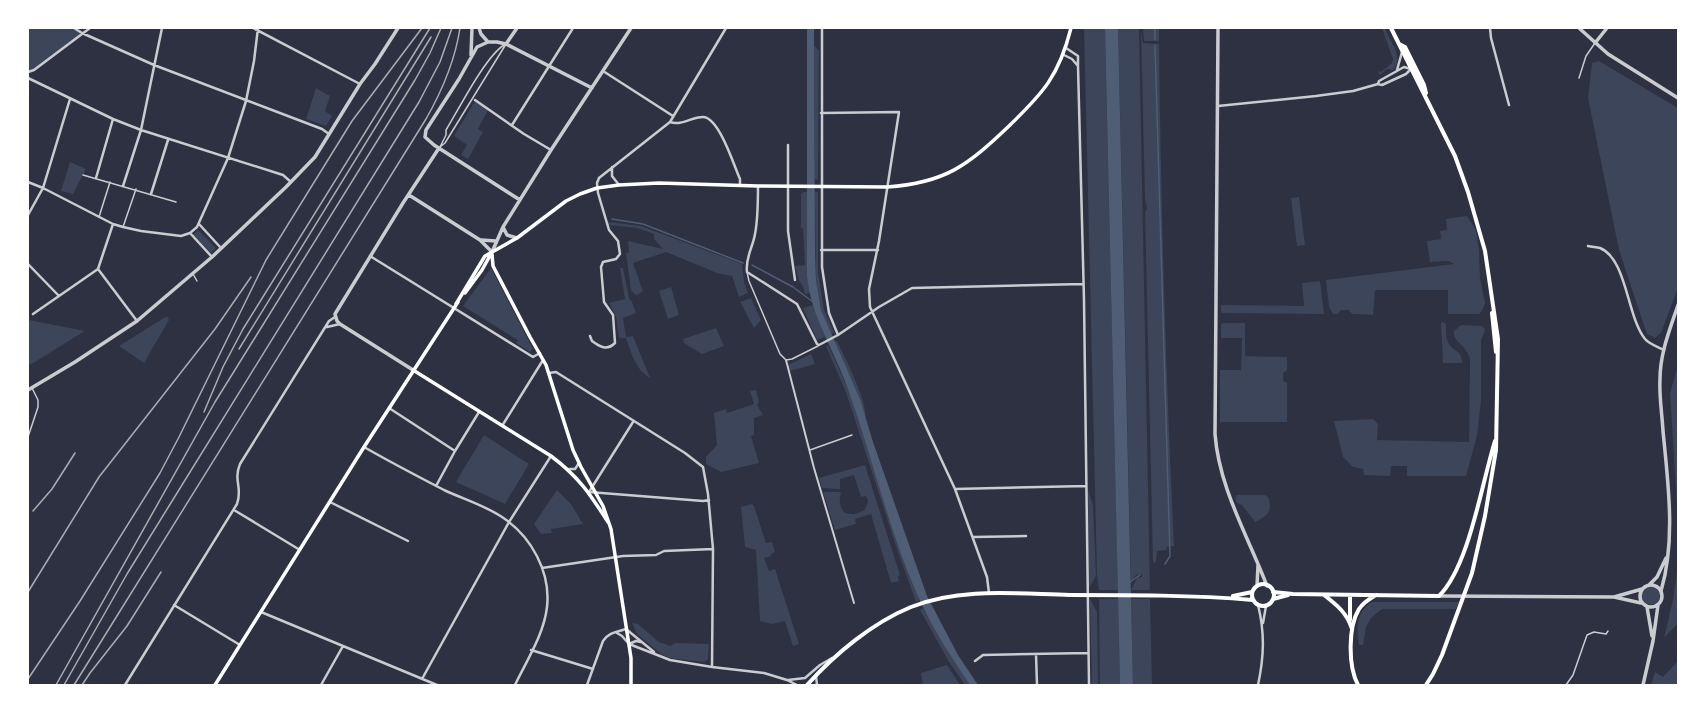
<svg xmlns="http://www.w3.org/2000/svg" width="1706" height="713" font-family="Figtree,sans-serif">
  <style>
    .green { fill: #3c4559 }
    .water { fill: #4f5d75 }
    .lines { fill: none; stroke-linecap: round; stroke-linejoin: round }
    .stream { stroke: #4f5d75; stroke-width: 1.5 }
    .service { stroke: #caccd0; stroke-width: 1.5 }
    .pedestrian { stroke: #caccd0; stroke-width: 2 }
    .minor { stroke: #caccd0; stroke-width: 2.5 }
    .tertiary { stroke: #caccd0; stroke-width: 3.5 }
    .secondary { stroke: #fff; stroke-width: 3.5 }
    .primary { stroke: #fff; stroke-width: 4 }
    .rail { stroke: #abadb3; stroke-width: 1.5 }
  </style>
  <rect width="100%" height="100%" fill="#2d3142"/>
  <!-- green -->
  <path class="green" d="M28,28H74L82,33L34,70L28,72Z
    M1084,28H1105L1118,590H1099L1097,574Z
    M1118,28H1139L1150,590H1131L1137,578L1142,577V574L1136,575L1131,582Z
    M1143,28H1159V41H1144Z
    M1382,28H1385C1389,41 1405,58 1393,70L1387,69L1380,75L1378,72L1379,71L1381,72L1392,63L1393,59Z
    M1141,29L1143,43L1159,44C1161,211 1166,379 1174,546L1166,547L1167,550L1157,551L1156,562L1153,563L1145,211L1147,209L1145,198Z
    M814,46L819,50L818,180L815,179Z
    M1599,61L1678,108V288L1661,333L1655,338L1647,334L1619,250L1588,98L1592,63Z
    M316,88L330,96L325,111L332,116L326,126L306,119Z
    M475,101L488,110L478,129L483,132L468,159L461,155L467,145L454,136Z
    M70,162L86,169L73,194L61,191Z
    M803,192H807V276L810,293L805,294L803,286L799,281L795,266L805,265L803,228H801V194Z
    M815,192H818V272L824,310L834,332L831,335L821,310L816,280Z
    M1299,197L1305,245L1297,246L1291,198Z
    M1467,216L1476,230L1479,250L1480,278L1485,303L1482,311L1479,314H1448V290H1375L1373,315L1352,314L1349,310H1341L1338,314H1333L1329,307L1326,280L1454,264L1449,261L1430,262L1427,241L1441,239L1440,231L1447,230L1446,219Z
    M608,222L641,226L742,264L744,282L748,293L739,297L732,276L717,273L666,252L633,263L643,291L637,295L634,294L631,290L626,253H629L628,241L663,249L654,239V234L637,228L609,225Z
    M198,230L216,248L211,253L193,235Z
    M491,268L533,349L530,352L516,343L518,340L516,339L463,306Z
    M620,268H623L629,298L632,302L636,313L623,318L626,337L633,336L650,378C636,370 631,353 626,338H619L616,316L609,303L625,299Z
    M1320,281L1324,314L1222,313L1221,312V305L1304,306L1302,283Z
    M671,287L679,315L668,319L659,291Z
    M751,298L761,320L754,328L740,302Z
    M813,305L825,337L817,340L803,308Z
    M167,316L169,320L144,363L119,346Z
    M29,320L85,331L30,365L28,361Z
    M1443,322L1446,324C1446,331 1445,338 1449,344C1455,353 1462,350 1462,363H1443L1441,323Z
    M1224,323H1245V356L1287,357V370L1283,373V381L1287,383V422H1220V370H1241L1242,338H1221V324Z
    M1461,325L1482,326L1485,329L1484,333L1481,340V401L1477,436L1466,476H1407V466H1391L1390,476L1364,475L1363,469L1353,467L1343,457L1334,421L1373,419L1378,424L1377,440L1469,442L1470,359C1466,344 1453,343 1454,331Z
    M716,328L724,346L702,354L684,343L683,339Z
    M837,341C844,356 869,404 865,418L860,399L834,342Z
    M828,345L849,391L894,531L920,600L916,602L897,549L846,392L826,346Z
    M811,354L815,364L790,371L788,365Z
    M1678,365V522L1670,393Z
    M756,390L759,402L757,405L763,415L754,418V435L751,436L759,463L721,472L706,464V457L717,445L714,413L726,409L727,413L754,404L750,391Z
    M484,435L529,464L505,504L456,482Z
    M865,465L900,575L898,576L899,581L891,583L871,514L855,519L856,524L835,530L823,492H841C839,501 839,507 845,513C856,515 856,514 865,510V508L866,507L868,501L866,496L861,497L854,475L840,479V489L822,488L819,478Z
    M557,490L571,504L583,524L551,529L552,533L541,534L534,524Z
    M1088,490L1093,505L1096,576L1089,588Z
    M1237,495H1265L1268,497C1274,511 1266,517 1255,522L1242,505L1237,503L1235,498Z
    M752,504L754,506L766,543L772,542L775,552L771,554V556L764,558L769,571L775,569L799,644L793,646L785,621L772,624L760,621L756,550L745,547L741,507Z
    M1678,564V623L1664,638L1673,600Z
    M1642 596a9 9 0 1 1 18 0a9 9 0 1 1-18 0Z
    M1090,599L1097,612L1098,685H1092Z
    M1099,599H1118L1120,685H1100Z
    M1131,599H1150L1152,685H1133Z
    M1372,602H1459L1456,609H1382L1371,618L1366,627L1363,645H1359C1356,628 1356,612 1372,602Z
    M923,608L950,655L970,685H965L949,662L920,610Z
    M632,623L638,624L659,642L670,646L675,643L709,644L708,659L704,662L670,658L661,654L637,634Z
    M1678,661L1677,685H1651L1655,672L1663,677Z
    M947,665L960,685H923L921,673Z"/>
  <!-- water -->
  <path class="water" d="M807,28H814L815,253L816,280L821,310L860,399L873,442L927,596L958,655L978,685H970C953,660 936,634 923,607C891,539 874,463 849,392C836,353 811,318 807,276Z
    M1105,28H1118L1133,685H1120Z"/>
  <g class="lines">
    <!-- stream -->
    <path class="stream" d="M1155,28V40
      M1155,45L1170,556L1165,564
      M612,219L643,224L743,263
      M752,265L793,287L813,302
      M1130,582L1140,575"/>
    <!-- service -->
    <path class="service" d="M1579,78L1586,56L1595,43
      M440,147L446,135V130C459,109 485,57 504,45
      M440,147L445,143L506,44
      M83,175L176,202
      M99,217L110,182
      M123,227L136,189
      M747,272L749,281L780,354L786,360L792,359L818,346
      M193,274L197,281
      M28,437L38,407V400L32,388
      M810,450L852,435
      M1566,685L1573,675L1587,635L1594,632L1606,634L1608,631"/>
    <!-- pedestrian -->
    <path class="pedestrian" d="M786,360L814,468L854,603"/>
    <!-- minor -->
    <path class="minor" d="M74,28L82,33L154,65L322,129L329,134
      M253,28L360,84
      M822,28V267L829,313L838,335
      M1490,28L1491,38L1509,105
      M1066,48L1078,56V66L1084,300L1089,685
      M1064,55L1072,59L1078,66
      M1397,70L1402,52
      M603,71L673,116
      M28,72L34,70L90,28
      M28,78L113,119L141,130L283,175L291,182
      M1378,84L1379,81L1404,67L1411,69
      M475,100L524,134L551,150
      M1218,106L1316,96L1353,91L1378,84L1382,85L1406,74L1411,69
      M821,113L899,112L879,241L869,289L870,307L955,489L987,577L989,593
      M670,122C682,126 691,117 703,117C719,117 734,166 740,179V185
      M512,125L573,28
      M788,145V231L795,280
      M612,167V176L619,185
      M96,178L113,119
      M28,182L43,188L113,224L123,227L141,231L181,236L190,233L197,227L228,158L246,101L254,61L258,28
      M123,186L141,130L162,28
      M758,186C758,202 758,219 755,234C753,247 745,258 747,272L797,304L817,344L819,345L838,335L879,307L912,288L1083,284
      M151,194L168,140
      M28,215L43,188L70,99
      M113,224L98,269L137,321
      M199,224L221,248
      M190,233L212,257
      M1588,246C1592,247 1596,247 1600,248C1627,259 1627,317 1645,339C1649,344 1658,347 1664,350
      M821,250H878
      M370,256L533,357L540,353
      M28,264L59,296
      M33,314L98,269
      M327,327L340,324
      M590,336L592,341C600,347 607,351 615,343L613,315L604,302L601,267L603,262L616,259L620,254L618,241L609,230L598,193L597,183L599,178L670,122L726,28
      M549,373L556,372L685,453L703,467L708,494L713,549L712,667
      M389,408L455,451
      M633,422L589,492L703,501L709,500
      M502,426L543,360
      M364,447C390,462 417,476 444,490C463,499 484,505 502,517C531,536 551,572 547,607C544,634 527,660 515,685
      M569,469H575L579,463
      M436,486L455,451L479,412
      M955,489L1086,486
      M330,502L408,541
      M234,510L300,550
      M973,537L1026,536
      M542,568L623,556L656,555L664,551L713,549
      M174,605L240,645
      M261,612L437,685
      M1263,623L1266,606
      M617,633L622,636L629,644L670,660L712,667L764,673L787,680L797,685
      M629,644L636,641L641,642
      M531,650L593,669
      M1036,654L1037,685
      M975,661L983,655L1088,653
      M816,676L817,685
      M422,679L509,522L551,456
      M788,680L805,678L820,665L832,658
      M125,685L237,504C243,488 233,481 240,464L329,321L335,317
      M321,685L343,646
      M587,685L603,641C609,632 617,632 626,629L654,652
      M1258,685C1264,657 1265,633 1258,605"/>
    <!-- tertiary -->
    <path class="tertiary" d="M479,28L481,34L488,42
      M1218,28L1215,434C1219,488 1248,536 1267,586
      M1579,28L1608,54L1678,98
      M1595,43L1607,28
      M506,44L517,28
      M471,55L472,28
      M409,195L480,240L492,252L503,227L551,150L631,28
      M520,200L434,145L425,137L426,130L459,79L477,47L488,42H497L506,44L592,88
      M503,227L507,235L517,238
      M481,240L496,241
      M413,370L340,324L337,321L335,314L403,203L439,148
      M28,390L75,362L137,321L212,257L286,187L315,157L360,84L375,64L398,28
      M1640 596a11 11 0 1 1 22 0a11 11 0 1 1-22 0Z
      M1649,585L1657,577L1666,558
      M1257,586L1258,565
      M1661,591C1676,540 1668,483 1663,431C1662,413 1659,396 1660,379C1660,353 1670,329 1678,305
      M1439,596L1614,597L1641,603
      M1614,597L1642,589
      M1647,607L1652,636
      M1643,685L1653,641L1658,605"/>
    <!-- secondary -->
    <path class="secondary" d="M492,254L493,266L530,337L546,365L573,450L581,467L603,506L611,529L631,658V685
      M465,293L482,270L492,252
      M456,304L485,256L517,238L566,201L580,194L597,188L619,185L659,183L758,186L887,187C946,183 968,165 1009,126C1043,93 1059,76 1071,28
      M413,370L551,456C579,477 590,494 608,522
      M215,685L364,447L458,302"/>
    <!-- primary -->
    <path class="primary" d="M1391,28L1455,156L1468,192L1485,251L1498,339L1496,450L1485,516L1472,573L1442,655L1433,674L1426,685
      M1399,44L1405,47L1424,85L1426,93
      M1492,313L1496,352
      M1252 595a11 11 0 1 1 22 0a11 11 0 1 1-22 0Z
      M1273,592L1293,594L1439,596C1469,567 1482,482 1495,441
      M1324,595C1337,605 1347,613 1352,629
      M1233,596L1252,592
      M1273,599L1288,595
      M1350,620V595
      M807,685C835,654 872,623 911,607C961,587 1018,594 1070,595C1131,595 1192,595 1253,600
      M1358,685C1348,666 1348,627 1359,609C1363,603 1369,599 1376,595"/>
    <!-- rail -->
    <path class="rail" d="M239,349L431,37
      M204,412L223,367L243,329L430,28
      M33,511L52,489L75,453
      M28,592L99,477L215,329L251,277
      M28,679L80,601L160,473L179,437L266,260L352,121L422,28
      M56,685L215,402L415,80L430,53L441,28
      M64,685L127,574L169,506L419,102L440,62L452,28
      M74,685L426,119C442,91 455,61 460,28
      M82,685L90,673L127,626L161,572"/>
  </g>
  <!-- border -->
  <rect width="1706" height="713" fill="none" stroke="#ffffff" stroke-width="58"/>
</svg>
